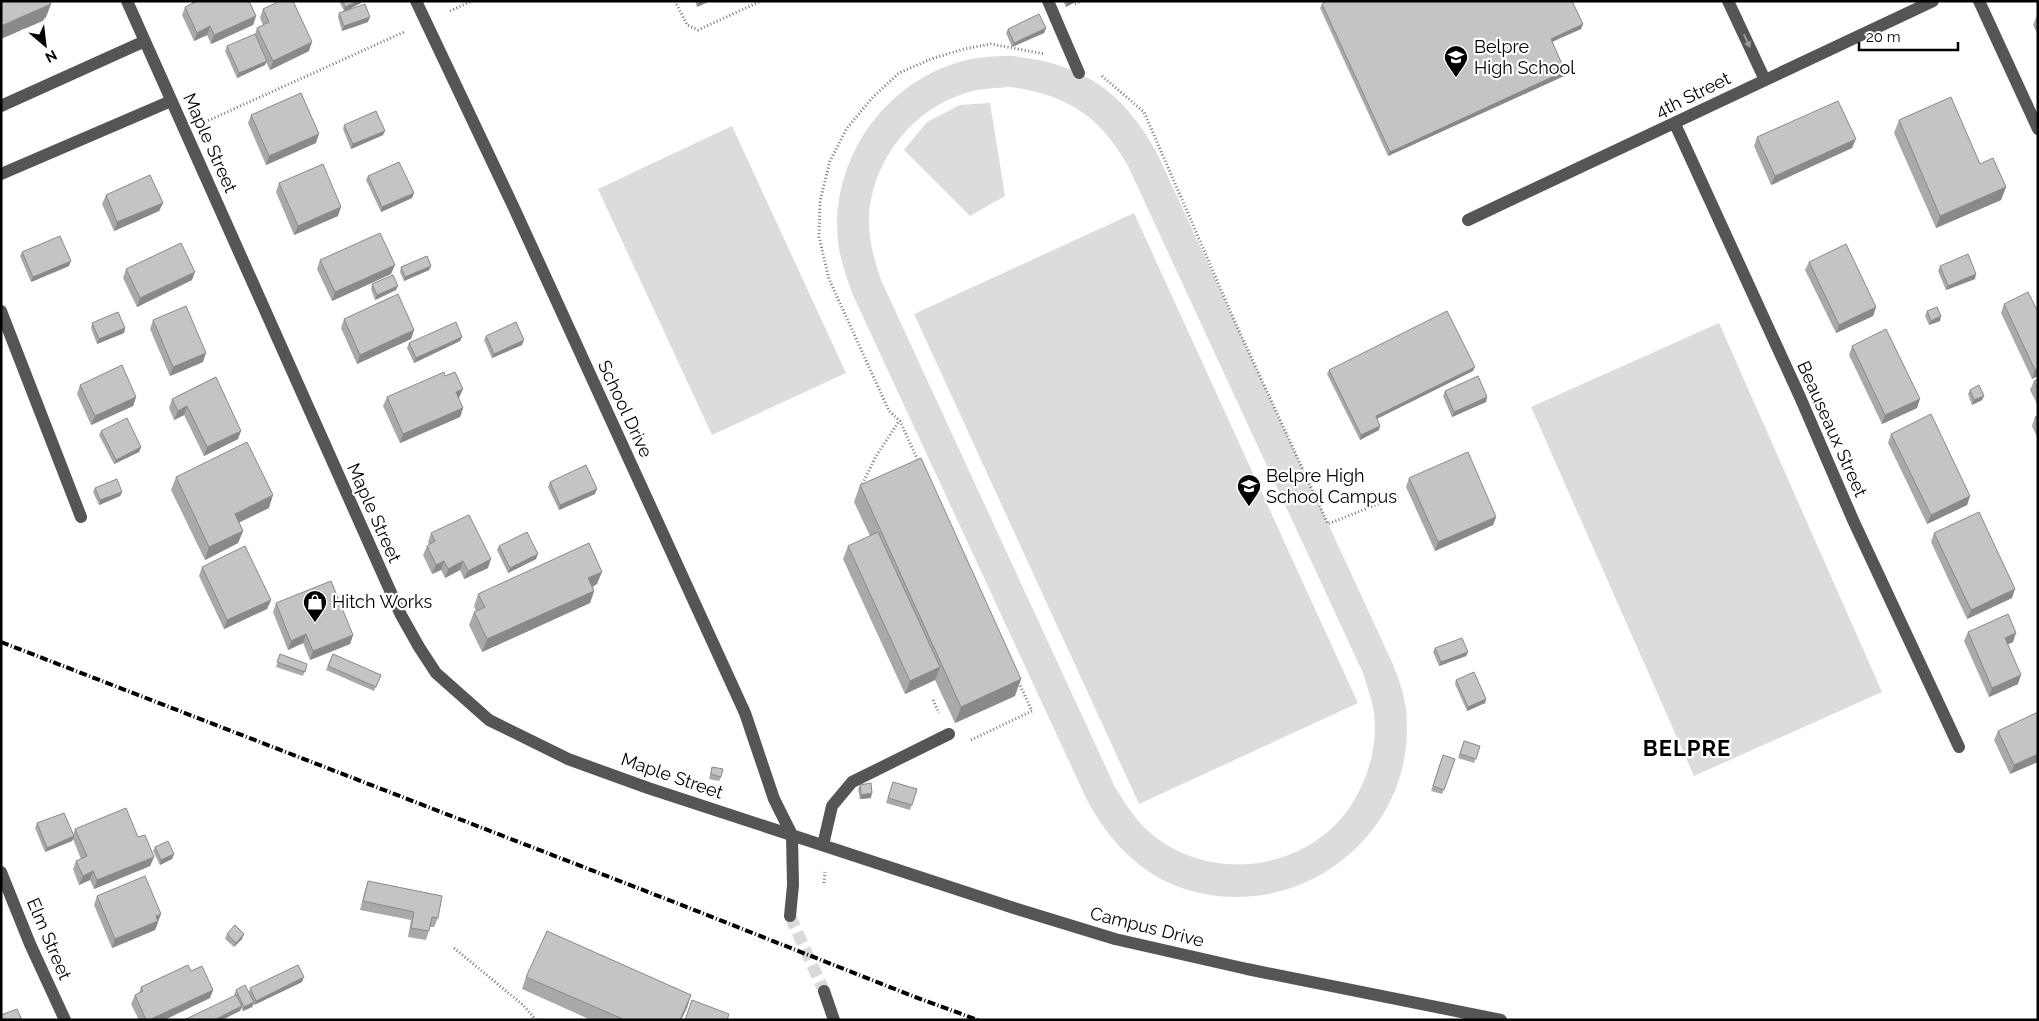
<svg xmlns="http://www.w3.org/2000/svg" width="2039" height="1021" font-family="Raleway,sans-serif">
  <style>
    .green { fill: #dcdcdc; fill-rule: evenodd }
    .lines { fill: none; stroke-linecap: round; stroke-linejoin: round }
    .minor-tunnel { stroke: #d9d9d9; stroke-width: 12; stroke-dasharray: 12 6; stroke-linecap: butt }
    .path { stroke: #777; stroke-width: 3; stroke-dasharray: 1 2.5; stroke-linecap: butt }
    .minor { stroke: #555; stroke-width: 12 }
    .rail { stroke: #000; stroke-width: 4; stroke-dasharray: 8 2.5 1 2.5; stroke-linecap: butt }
    .wall { fill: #a9a9a9 }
    .shaded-wall { fill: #898989 }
    .building { fill: #c4c4c4; stroke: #898989 }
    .oneway { fill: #999 }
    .labels { text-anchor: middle; stroke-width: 4.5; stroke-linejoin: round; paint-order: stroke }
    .poi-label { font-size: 18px; fill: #000; stroke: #fff; text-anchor: start }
    .street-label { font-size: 18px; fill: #000; stroke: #fff }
    .district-label { font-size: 22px; font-weight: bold; letter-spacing: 1px; fill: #000; stroke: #fff }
  </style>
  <rect width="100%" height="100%" fill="#fff"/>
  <!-- green -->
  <path class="green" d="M1012,56C1082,63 1123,91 1157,153L1391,660C1398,676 1404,693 1406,710C1419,834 1298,927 1182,888C1138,873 1108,839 1087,800L852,293C846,276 840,259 838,242C830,161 882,85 959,62C976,57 994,56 1012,56ZM1011,87C1067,95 1100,116 1128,166L1363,673C1367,686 1372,699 1374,713C1377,738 1372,764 1361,787C1326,866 1222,888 1155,837C1138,824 1126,805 1115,787L881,280C874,259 868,238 869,216C873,159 913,108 969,92C982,88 997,88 1011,87Z
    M990,103L1005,196L970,216L904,150L927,122L960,105Z
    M732,126L846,373L712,435L598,189Z
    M1134,213L1358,703L1139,804L914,314Z
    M1719,323L1882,692L1694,776L1531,407Z"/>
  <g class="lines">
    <!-- minor-tunnel -->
    <path class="minor-tunnel" d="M790,916L824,991"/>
    <!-- path -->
    <path class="path" d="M675,1L687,25L698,30L761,1
      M1075,4L1081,1
      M450,11L472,1
      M1102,76L1144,112L1235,322L1328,524L1398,496
      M205,122L404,32
      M919,463L900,421L889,411L829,279L819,237L820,201L830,161L847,128L873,97L899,73L931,59L964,49L991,44L1045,54
      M861,487L875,458L899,421
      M933,700L939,713
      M971,740L1032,711L1018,681
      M824,883L825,872
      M454,948L523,1005L536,1020"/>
    <!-- minor -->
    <path class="minor" d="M127,1L401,615L419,647L436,673L489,720L568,759L648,788L1017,909L1115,939L1247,969L1501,1020
      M416,1L514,208L745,713L774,799L792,835L793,885L790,916
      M1048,1L1079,73
      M1728,1L1765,80
      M1979,1L2038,129
      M1,106L145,41
      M1675,124L1800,397L1853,520L1959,747
      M1,174L171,101
      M1468,220L1933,1
      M1,311L81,517
      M823,845L832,806L852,782L949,734
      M1,872L30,944L65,1020
      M824,991L834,1020"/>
    <!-- rail -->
    <path class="rail" d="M1,642L674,902L915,997L978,1020"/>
  </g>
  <!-- wall -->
  <path class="wall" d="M191,1H249L256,16L253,25L211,44L207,35L194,41L182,15L185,7L192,4Z
    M339,1H362L361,3L347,10L368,22L342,31L338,17L339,13L344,11Z
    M695,1H710L697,7Z
    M1063,1H1077L1066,7Z
    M1322,4L1583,24L1581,29L1552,42L1564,76L1388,156L1320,8Z
    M263,9L309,51L270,70L266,62L265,65L237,78L225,51L227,46L255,34L257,28L263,25L260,18Z
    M2038,13V35L2033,25Z
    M1046,28L1044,33L1012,47L1006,33L1008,29Z
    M251,115L316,143L266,165L248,123Z
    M1899,120L1980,164L2006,187L2001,200L1936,228L1894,133Z
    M344,125L383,135L351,149L343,129Z
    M1757,137L1852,148L1771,185L1754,146Z
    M368,176L414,193L412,198L381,212L366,180Z
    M279,183L338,216L294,235L276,192Z
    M106,195L163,203L159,211L114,231L102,204Z
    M22,252L69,266L31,282L20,256Z
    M320,260L391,274L332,301L317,269Z
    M1809,262L1876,307L1873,316L1836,333L1805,270Z
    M431,266L429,270L404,281L400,272L401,267Z
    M1940,266L1975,279L1946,290L1938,271Z
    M126,269L192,280L137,307L123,278Z
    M372,284L396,290L375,300L371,289Z
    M2004,304L2038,312V376L2032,379L2001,313Z
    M1927,311L1940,321L1929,325L1925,316Z
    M344,319L414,330L411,339L357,364L341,328Z
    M153,320L203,362L170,376L150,329Z
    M92,323L125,328L124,333L97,344L91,328Z
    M486,336L522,345L492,358L484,340Z
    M462,337L460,341L414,363L407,348L409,343Z
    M1852,346L1917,408L1882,424L1849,355Z
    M1329,370L1473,371L1377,419L1379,430L1360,440L1327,374Z
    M445,376L459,398L458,399L463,408L460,417L400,443L383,406L387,397Z
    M216,377L238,439L204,456L184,415L174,420L169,408L172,399Z
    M2038,379V406L2030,390L2034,381Z
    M80,385L136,397L133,406L91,425L77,394Z
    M1970,390L1982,400L1972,405L1968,394Z
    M1445,391L1487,397L1486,402L1452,417L1443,396Z
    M2038,416V439L2032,426L2035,417Z
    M101,431L141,447L139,452L114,464L99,435Z
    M1891,434L1970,496L1967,505L1927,524L1888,443Z
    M176,477L269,508L239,522L243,531L238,543L205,560L171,490Z
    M1409,478L1496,517L1493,525L1435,551L1406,487Z
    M550,482L595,494L559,510L548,487Z
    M860,485L1015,696L955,723L935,680L905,694L843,559L848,546L870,536L854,502Z
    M95,488L122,492L120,496L99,505L93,492Z
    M431,533L488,568L464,579L460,570L445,578L441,570L432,574L423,555L427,546L429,545L428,542Z
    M1934,533L2012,598L1967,619L1931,542Z
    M499,546L536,559L508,573L497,550Z
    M202,567L271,600L267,609L224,629L199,576Z
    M597,584L593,587L594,591L590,603L482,652L469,625L474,612L476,611L474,606L478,594Z
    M276,603L353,635L350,644L310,660L303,643L288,650L273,612Z
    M1968,632L2013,642L2008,644L2018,684L1989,697L1964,641Z
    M1435,648L1468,652L1466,656L1439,666L1433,652Z
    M280,654L307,664L303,676L276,667Z
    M333,654L381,675L374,691L326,670Z
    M1456,680L1486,699L1485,703L1467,711L1455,684Z
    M2038,712L2010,774L1994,740L1998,731Z
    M1464,741L1480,746L1474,763L1458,758Z
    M1443,755L1455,759L1442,794L1431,791Z
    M712,767L721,777L719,781L709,779Z
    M893,782L917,789L910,810L886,803Z
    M860,785L871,798L860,799L858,789Z
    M37,823L73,835L75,829L138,837L154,857L150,866L94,889L90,880L79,885L73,869L76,861L81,859L73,839L72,841L45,852L35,828Z
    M155,847L174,854L172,859L160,865L153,851Z
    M368,881L438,918L434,927H430L426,940L408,937L411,920L360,910L365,890Z
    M97,896L158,923L155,930L112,948L94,905Z
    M227,934L242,939L234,947L225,939Z
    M191,971L213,990L210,998L164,1020H139L131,1004L135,995L139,993L141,987Z
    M526,977L691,995L681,1020H591L522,989Z
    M302,982L254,1005L253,1004L252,1007L243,1011L241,1008L240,1011L234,995L236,990L249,992L250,988Z"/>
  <!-- shaded-wall -->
  <path class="shaded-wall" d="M358,1H362L361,3L344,12L345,7Z
    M699,1H710L697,7Z
    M1069,1H1077L1066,7L1067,2Z
    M51,4L45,20L1,39V26Z
    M256,16L253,25L211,44L214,35Z
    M370,17L368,22L342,31L344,26Z
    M1583,24L1581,29L1549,43L1551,39Z
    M210,26L207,35L194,41L197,33Z
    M1046,28L1044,33L1012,47L1014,43Z
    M312,42L309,51L270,70L273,61Z
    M267,61L265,65L237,78L239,73Z
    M1565,71L1564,76L1388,156L1390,152Z
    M385,131L383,135L351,149L353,144Z
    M319,134L316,143L266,165L269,156Z
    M1856,139L1852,148L1771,185L1775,176Z
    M2006,187L2001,200L1936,228L1940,216Z
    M414,193L412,198L381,212L382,207Z
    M163,203L159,211L114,231L117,222Z
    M341,207L338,216L294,235L298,226Z
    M71,261L69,266L31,282L33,277Z
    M395,265L391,274L332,301L335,292Z
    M431,266L429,270L404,281L405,277Z
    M195,272L192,280L137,307L140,298Z
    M1976,274L1975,279L1946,290L1948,286Z
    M398,286L396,290L375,300L377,295Z
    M1876,307L1873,316L1836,333L1839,325Z
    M1941,316L1940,321L1929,325L1931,321Z
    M125,328L124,333L97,344L99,339Z
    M414,330L411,339L357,364L360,355Z
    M462,337L460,341L414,363L416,358Z
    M524,340L522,345L492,358L494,354Z
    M206,353L203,362L170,376L173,367Z
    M1475,367L1473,371L1374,420L1376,416Z
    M2038,369V376L2032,379L2035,370Z
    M463,389L459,398L452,401L456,392Z
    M1984,396L1982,400L1972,405L1974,400Z
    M136,397L133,406L91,425L95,416Z
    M1487,397L1486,402L1452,417L1454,412Z
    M1920,399L1917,408L1882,424L1885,415Z
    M187,406L184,415L174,420L178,411Z
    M463,408L460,417L400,443L403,434Z
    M1380,426L1379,430L1360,440L1361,435Z
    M241,431L238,439L204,456L207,447Z
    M141,447L139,452L114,464L116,460Z
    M597,489L595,494L559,510L560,505Z
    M122,492L120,496L99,505L100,500Z
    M273,495L269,508L230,527L235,514Z
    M1970,496L1967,505L1927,524L1931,515Z
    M1496,517L1493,525L1435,551L1438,542Z
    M243,531L238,543L205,560L209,547Z
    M538,554L536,559L508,573L510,568Z
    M491,559L488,568L464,579L468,571Z
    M444,561L441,570L432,574L436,565Z
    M463,561L460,570L445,578L448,569Z
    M602,572L597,584L584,590L588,578Z
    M2015,589L2012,598L1967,619L1971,610Z
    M594,591L590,603L482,652L487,639Z
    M271,600L267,609L224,629L227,620Z
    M2016,633L2013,642L2002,647L2005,638Z
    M306,634L303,643L288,650L291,641Z
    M353,635L350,644L310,660L313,651Z
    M1468,652L1466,656L1439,666L1441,662Z
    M940,667L935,680L905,694L910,681Z
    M2021,675L2018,684L1989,697L1992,688Z
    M1021,679L1015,696L955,723L961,707Z
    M1486,699L1485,703L1467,711L1468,707Z
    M2038,754V762L2010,774L2014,765Z
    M872,793L871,798L860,799L861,795Z
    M74,836L72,841L45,852L47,848Z
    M174,854L172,859L160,865L161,860Z
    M154,857L150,866L94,889L97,880Z
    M93,871L90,880L79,885L83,876Z
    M161,914L155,930L112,948L115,939Z
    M244,934L242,939L234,947L236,943Z
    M304,977L302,982L254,1005L256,1001Z
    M213,990L210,998L164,1020H149Z
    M691,995L687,1008L681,1020H680Z
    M254,1002L252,1007L243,1011L244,1007Z
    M242,1006L240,1011L222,1020H214Z"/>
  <!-- building -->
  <path class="building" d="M1,1H50L51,4L1,26Z
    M198,1H249L256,16L214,35L210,26L197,33L185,7Z
    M280,1H293L312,42L273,61L257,28L269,22L263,9Z
    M343,1H358L345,7Z
    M1327,1H1572L1583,24L1551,39L1565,71L1390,152L1322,4Z
    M365,4L370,17L344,26L339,13Z
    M1039,14L1046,28L1014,43L1008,29Z
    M255,34L267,61L239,73L227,46Z
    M301,93L319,134L269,156L251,115Z
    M1951,97L1980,164L1993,158L2006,187L1940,216L1899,120Z
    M1838,101L1856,139L1775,176L1757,137Z
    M376,111L385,131L353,144L344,125Z
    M399,162L414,193L382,207L368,176Z
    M323,164L341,207L298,226L279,183Z
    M150,175L163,203L117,222L106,195Z
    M380,233L395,265L335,292L320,260Z
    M60,236L71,261L33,277L22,252Z
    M181,243L195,272L140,298L126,269Z
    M1846,244L1876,307L1839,325L1809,262Z
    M1968,254L1976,274L1948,286L1940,266Z
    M427,256L431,266L405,277L401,267Z
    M393,275L398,286L377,295L372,284Z
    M2028,292L2038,312V369L2035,370L2004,304Z
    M398,294L414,330L360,355L344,319Z
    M186,306L206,353L173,367L153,320Z
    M1937,307L1941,316L1931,321L1927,311Z
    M1447,311L1475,367L1376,416L1380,426L1361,435L1329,370Z
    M118,312L125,328L99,339L92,323Z
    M456,322L462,337L416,358L409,343Z
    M516,322L524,340L494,354L486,336Z
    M1886,329L1920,399L1885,415L1852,346Z
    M122,365L136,397L95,416L80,385Z
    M444,372L445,376L455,372L463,389L456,392L463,408L403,434L387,397Z
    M1478,376L1487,397L1454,412L1445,391Z
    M216,377L241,431L207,447L187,406L178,411L172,399Z
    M2038,379V390L2034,381Z
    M1979,385L1984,396L1974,400L1970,390Z
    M1931,414L1970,496L1931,515L1891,434Z
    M2038,416V423L2035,417Z
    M127,418L141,447L116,460L101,431Z
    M247,442L273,495L235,514L243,531L209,547L176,477Z
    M1468,452L1496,517L1438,542L1409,478Z
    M921,458L1021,679L961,707L860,485Z
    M586,465L597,489L560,505L550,482Z
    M117,479L122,492L100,500L95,488Z
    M1979,512L2015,589L1971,610L1934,533Z
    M469,515L491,559L468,571L463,561L448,569L444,561L436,565L427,546L435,541L431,533Z
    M527,532L538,554L510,568L499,546Z
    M878,532L940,667L910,681L848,546Z
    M589,543L602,572L588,578L594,591L487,639L474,612L485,607L478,594Z
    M245,546L271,600L227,620L202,567Z
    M331,581L353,635L313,651L306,634L291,641L276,603Z
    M2008,614L2016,633L2005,638L2021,675L1992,688L1968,632Z
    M1462,638L1468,652L1441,662L1435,648Z
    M280,654L307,664L305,672L277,662Z
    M333,654L381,675L376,687L328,666Z
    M1474,672L1486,699L1468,707L1456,680Z
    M2038,712V754L2014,765L1998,731Z
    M1464,741L1480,746L1476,759L1460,754Z
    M1443,755L1455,759L1444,790L1433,786Z
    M712,767L723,769L721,777L711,774Z
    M893,782L917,789L912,805L888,798Z
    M871,783L872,793L861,795L860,785Z
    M126,808L138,837L145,835L154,857L97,880L93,871L83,876L76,861L87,856L75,829Z
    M64,813L74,836L47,848L37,823Z
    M168,841L174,854L161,860L155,847Z
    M145,876L161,914L156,916L158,921L115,939L97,896Z
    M368,881L442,896L438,918L432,917L429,931L411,928L414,912L363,901Z
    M235,925L244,934L236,943L227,934Z
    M547,931L691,995L680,1020H625L526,977Z
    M188,965L191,971L202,966L213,990L149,1020H146L135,995L143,991L141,987Z
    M298,965L304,977L256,1001L250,988Z
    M245,985L254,1002L244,1007L236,990Z
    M236,995L242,1006L214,1020H184Z
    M692,1000L729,1014L727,1020H685Z
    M17,1009L22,1020H1V1015Z"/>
  <!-- one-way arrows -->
  <defs><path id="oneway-solid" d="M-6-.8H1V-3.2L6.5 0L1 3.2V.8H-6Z" transform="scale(1.25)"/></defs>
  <use class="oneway" href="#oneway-solid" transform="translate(1747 41) rotate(65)"/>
  <!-- icons -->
  <defs>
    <g id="school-pin" transform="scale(1.25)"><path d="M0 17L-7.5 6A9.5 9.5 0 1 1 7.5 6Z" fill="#000" stroke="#fff"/><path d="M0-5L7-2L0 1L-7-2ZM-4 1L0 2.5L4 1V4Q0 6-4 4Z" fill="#fff"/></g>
    <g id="shop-pin" transform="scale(1.25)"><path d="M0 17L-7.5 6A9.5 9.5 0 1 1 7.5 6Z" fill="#000" stroke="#fff"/><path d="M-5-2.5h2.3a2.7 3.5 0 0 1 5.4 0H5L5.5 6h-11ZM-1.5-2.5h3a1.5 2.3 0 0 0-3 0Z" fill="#fff"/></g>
  </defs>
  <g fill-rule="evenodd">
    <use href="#school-pin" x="1456" y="57"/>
    <use href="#school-pin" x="1249" y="486"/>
    <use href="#shop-pin" x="315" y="602"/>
  </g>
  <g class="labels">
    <!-- poi labels -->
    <g class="poi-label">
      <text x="1474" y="53">Belpre<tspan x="1474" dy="21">High School</tspan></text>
      <text x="1266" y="482">Belpre High<tspan x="1266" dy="21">School Campus</tspan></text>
      <text x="332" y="608">Hitch Works</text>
    </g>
    <!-- street labels -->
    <g class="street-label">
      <text transform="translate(1693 95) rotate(-26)" y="6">4th Street</text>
      <text transform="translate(210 143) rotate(66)" y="6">Maple Street</text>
      <text transform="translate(625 409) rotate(65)" y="6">School Drive</text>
      <text transform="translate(1832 429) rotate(66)" y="6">Beauseaux Street</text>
      <text transform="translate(374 513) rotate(66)" y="6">Maple Street</text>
      <text transform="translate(672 776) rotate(19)" y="6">Maple Street</text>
      <text transform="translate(1147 927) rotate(14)" y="6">Campus Drive</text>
      <text transform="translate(49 939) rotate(67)" y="6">Elm Street</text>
    </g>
    <!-- district labels -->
    <g class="district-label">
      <text x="1687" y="756">BELPRE</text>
    </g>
  </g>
  <!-- border -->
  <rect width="2039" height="1021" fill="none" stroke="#000000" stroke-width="5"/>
  <!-- north arrow -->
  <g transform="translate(45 45) rotate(152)" stroke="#ffffff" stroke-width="4" paint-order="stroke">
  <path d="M0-4L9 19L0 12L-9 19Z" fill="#000000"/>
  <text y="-8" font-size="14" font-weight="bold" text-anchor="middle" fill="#000000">N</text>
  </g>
  <!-- scale -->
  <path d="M1859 42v8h99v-8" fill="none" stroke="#000000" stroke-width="2.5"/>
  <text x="1866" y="42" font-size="15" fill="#000000" stroke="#ffffff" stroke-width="4" paint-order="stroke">20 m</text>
</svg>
